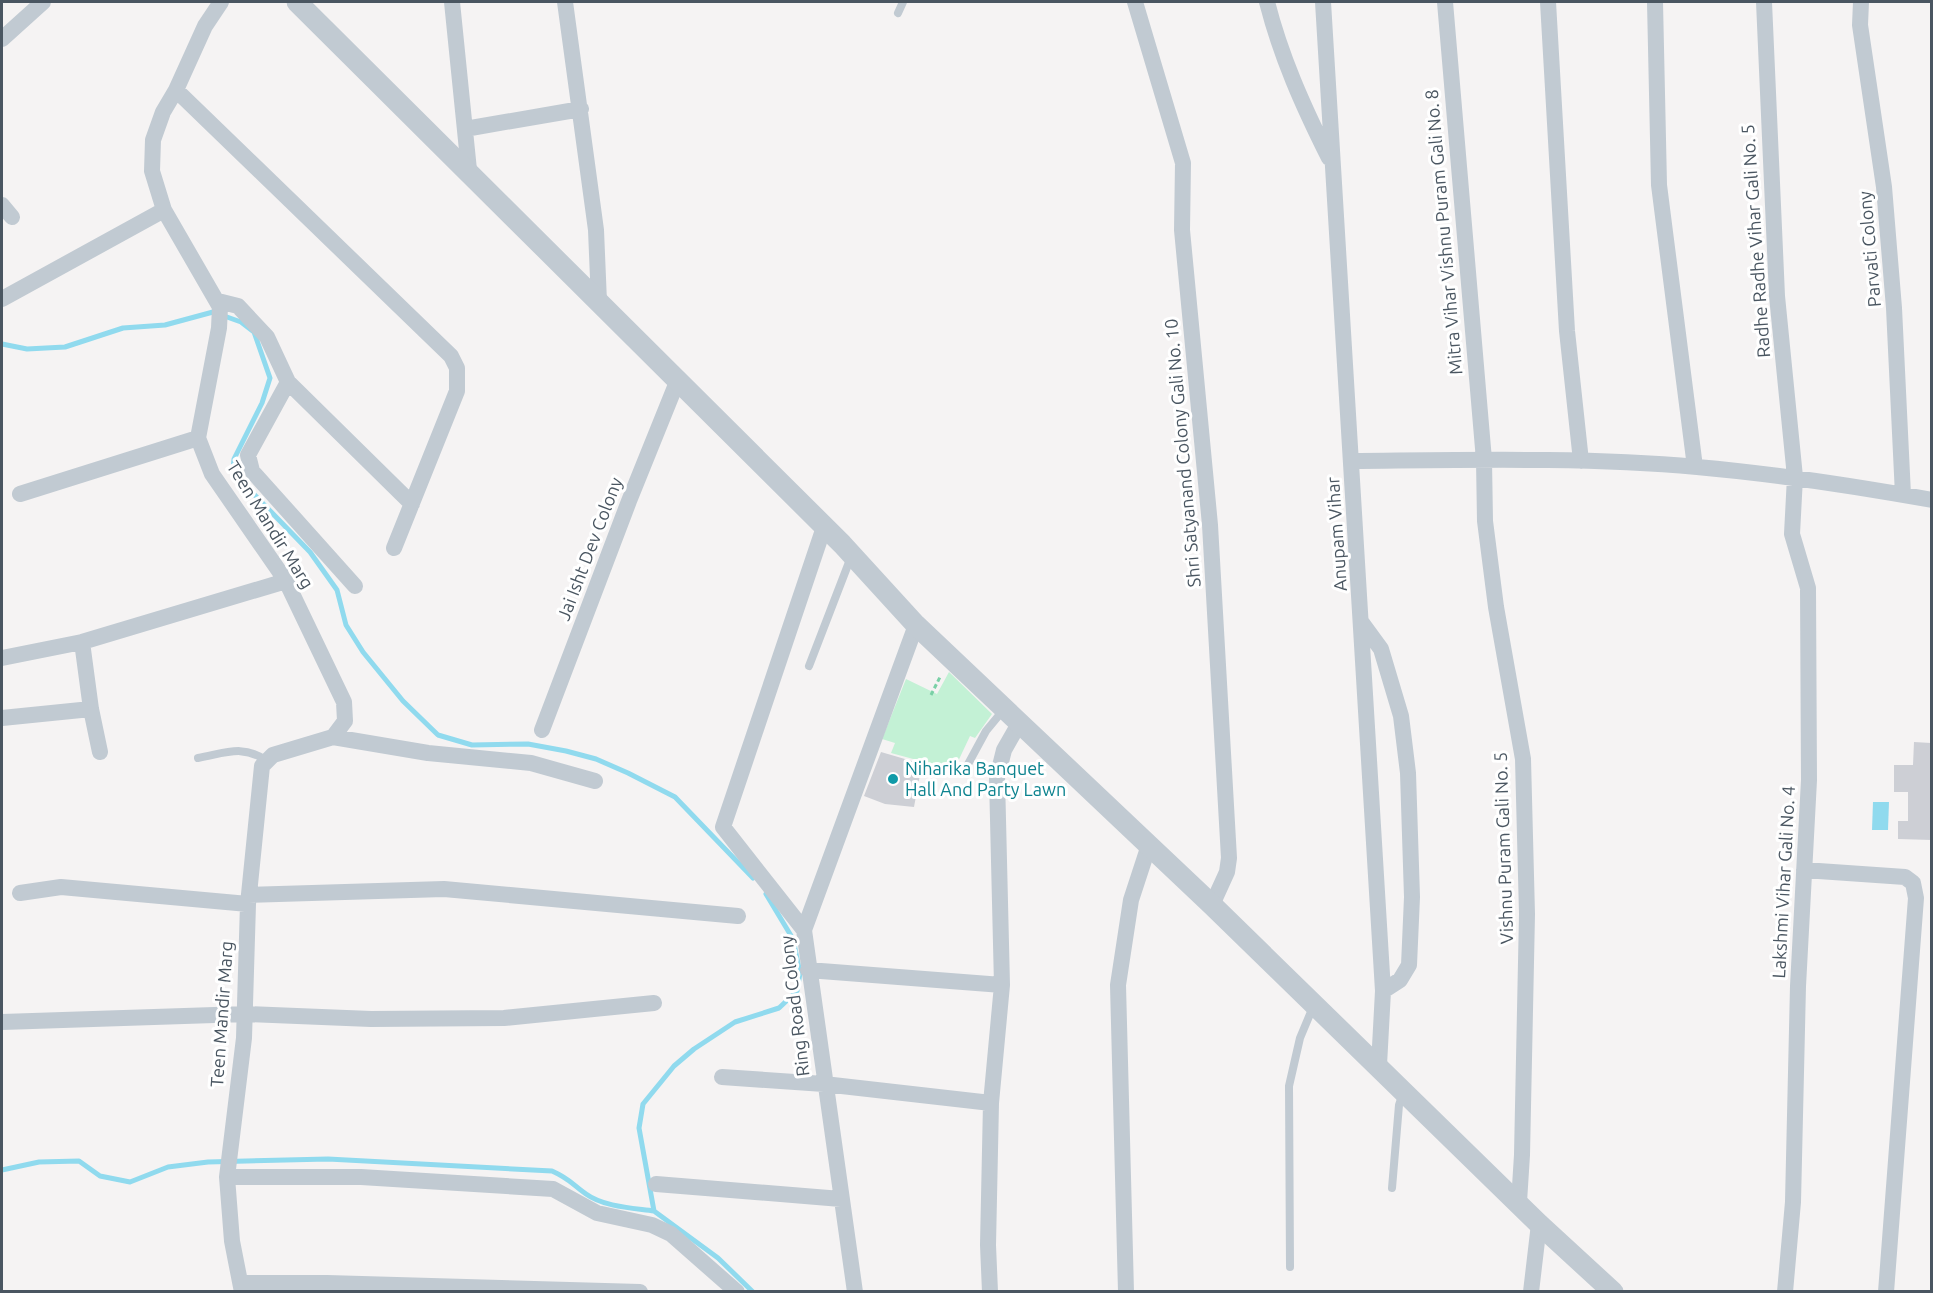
<svg xmlns="http://www.w3.org/2000/svg" width="1933" height="1293" font-family="Ubuntu,sans-serif">
  <style>
    .green { fill: #c3f1d5 }
    .water { fill: #90daee }
    .lines { fill: none; stroke-linecap: round; stroke-linejoin: round }
    .stream { stroke: #90daee; stroke-width: 5 }
    .building { fill: #cdcfd5 }
    .path { stroke: #7ad0a6; stroke-width: 3; stroke-dasharray: 4.5 3; stroke-linecap: butt }
    .service { stroke: #c1cad2; stroke-width: 8 }
    .minor { stroke: #c1cad2; stroke-width: 16 }
    .tertiary { stroke: #c1cad2; stroke-width: 21 }
    .culture-dot { fill: #0f9aa8; stroke: #fff; stroke-width: 2 }
    .labels { text-anchor: middle; stroke-width: 6; stroke-linejoin: round; paint-order: stroke }
    .street-label { font-size: 18px; fill: #4a5661; stroke: #fff }
    .culture-label { font-size: 18px; fill: #0d838f; stroke: #fff; text-anchor: start }
  </style>
  <rect width="100%" height="100%" fill="#f5f3f3"/>
  <!-- green -->
  <path class="green" d="M949,672L992,714L975,738L970,736L954,770L891,753L895,743L882,739L906,679L937,694Z"/>
  <!-- water -->
  <path class="water" d="M1873,802H1889L1888,830H1872Z"/>
  <g class="lines">
    <!-- stream -->
    <path class="stream" d="M2,344L27,349L65,347L123,328L165,325L213,312L241,322L254,332L270,378L262,403L234,459L233,469L246,486L310,552L337,590L346,625L363,652L403,701L438,735L472,745L528,744L566,751L596,759L628,773L675,797L753,878
      M2,1170L39,1162L79,1161L100,1176L130,1182L168,1167L208,1162L328,1159L552,1171C570,1179 572,1184 586,1194C604,1207 633,1208 654,1211
      M753,1292L718,1258L654,1211L639,1128L643,1104L674,1066L694,1049L735,1022L779,1008L797,991L800,973L793,939L766,894"/>
  </g>
  <!-- building -->
  <path class="building" d="M1914,742L1931,743L1932,840L1898,839V821H1908V792H1894V765H1913Z
    M881,752L922,764L914,807L885,804L864,796Z"/>
  <g class="lines">
    <!-- path -->
    <path class="path" d="M931,695L941,675"/>
    <!-- service -->
    <path class="service" d="M898,13L903,2
      M809,666L851,557
      M198,758C226,753 243,744 267,761
      M967,766L986,731L1005,708
      M1392,1188L1399,1105L1403,1093
      M1290,1267L1289,1086L1300,1038L1313,1007"/>
    <!-- minor -->
    <path class="minor" d="M221,2L205,26L176,90L163,112L153,140L152,171L164,210L220,307L219,328L198,438L212,474L286,581L344,702L345,721L333,737L273,755L262,766L248,904L244,1038L227,1177L232,1241L242,1292
      M452,2L469,170
      M565,2L596,230L599,302
      M1135,2L1183,163L1182,230L1210,525L1229,858L1227,872L1212,905
      M1267,2C1281,57 1303,106 1329,158
      M1323,2L1383,991L1379,1065
      M1445,2L1484,460L1485,521L1496,607L1523,759L1527,914L1522,1155L1519,1202
      M1548,2L1567,331L1581,461
      M1655,2L1659,185L1695,467
      M1764,2L1777,296L1795,477L1792,534L1808,588L1809,780L1798,986L1793,1202L1785,1292
      M1861,2L1860,25L1884,187L1894,308L1903,495
      M2,39L43,2
      M176,90L451,356L457,368V391L394,548
      M465,129L581,109
      M2,205L12,217
      M2,299L164,210
      M218,301L238,306L267,337L288,382L412,504
      M288,382L248,455L252,471L355,586
      M1352,461C1467,460 1583,457 1697,467C1776,474 1854,486 1932,500
      M20,494L198,438
      M1362,623L1381,649L1401,716L1408,773L1412,897L1409,965L1400,980L1383,991
      M82,642L91,709L100,752
      M2,658L82,642L286,581
      M2,718L91,709
      M542,730L629,501L677,382
      M333,737L428,753L531,763L595,781
      M1804,870L1905,877L1913,883L1916,898L1886,1292
      M20,893L61,887L248,904
      M249,895L444,889L738,916
      M804,930L723,827L824,527
      M808,970L1002,985
      M2,1022L245,1014L371,1019L504,1018L654,1003
      M722,1077L824,1084L991,1103
      M227,1177H361L553,1189L597,1213L652,1225L671,1234L737,1292
      M656,1184L841,1199
      M241,1283H327L640,1292
      M855,1292L804,930L916,625
      M990,1292L988,1245L991,1103L1002,985L997,778L1004,750L1020,722
      M1126,1292L1118,985L1131,900L1149,845
      M1531,1292L1539,1224"/>
    <!-- tertiary -->
    <path class="tertiary" d="M297,2L842,544L916,625L1212,905L1539,1224L1613,1292"/>
  </g>
  <!-- markers -->
  <circle class="culture-dot" cx="893" cy="779" r="6"/>
  <g class="labels">
    <!-- street labels -->
    <g class="street-label">
      <text transform="translate(1444 232) rotate(-95)" y="6">Mitra Vihar Vishnu Puram Gali No. 8</text>
      <text transform="translate(1756 241) rotate(-94)" y="6">Radhe Radhe Vihar Gali No. 5</text>
      <text transform="translate(1870 249) rotate(-95)" y="6">Parvati Colony</text>
      <text transform="translate(1183 453) rotate(-95)" y="6">Shri Satyanand Colony Gali No. 10</text>
      <text transform="translate(270 525) rotate(58)" y="6">Teen Mandir Marg</text>
      <text transform="translate(1337 534) rotate(-94)" y="6">Anupam Vihar</text>
      <text transform="translate(590 549) rotate(-69)" y="6">Jai Isht Dev Colony</text>
      <text transform="translate(1504 848) rotate(-92)" y="6">Vishnu Puram Gali No. 5</text>
      <text transform="translate(1784 882) rotate(-87)" y="6">Lakshmi Vihar Gali No. 4</text>
      <text transform="translate(795 1006) rotate(-97)" y="6">Ring Road Colony</text>
      <text transform="translate(222 1014) rotate(-86)" y="6">Teen Mandir Marg</text>
    </g>
    <!-- culture labels -->
    <g class="culture-label">
      <text x="905" y="775">Niharika Banquet<tspan x="905" dy="21">Hall And Party Lawn</tspan></text>
    </g>
  </g>
  <!-- border -->
  <rect width="1933" height="1293" fill="none" stroke="#4a5661" stroke-width="6"/>
</svg>
